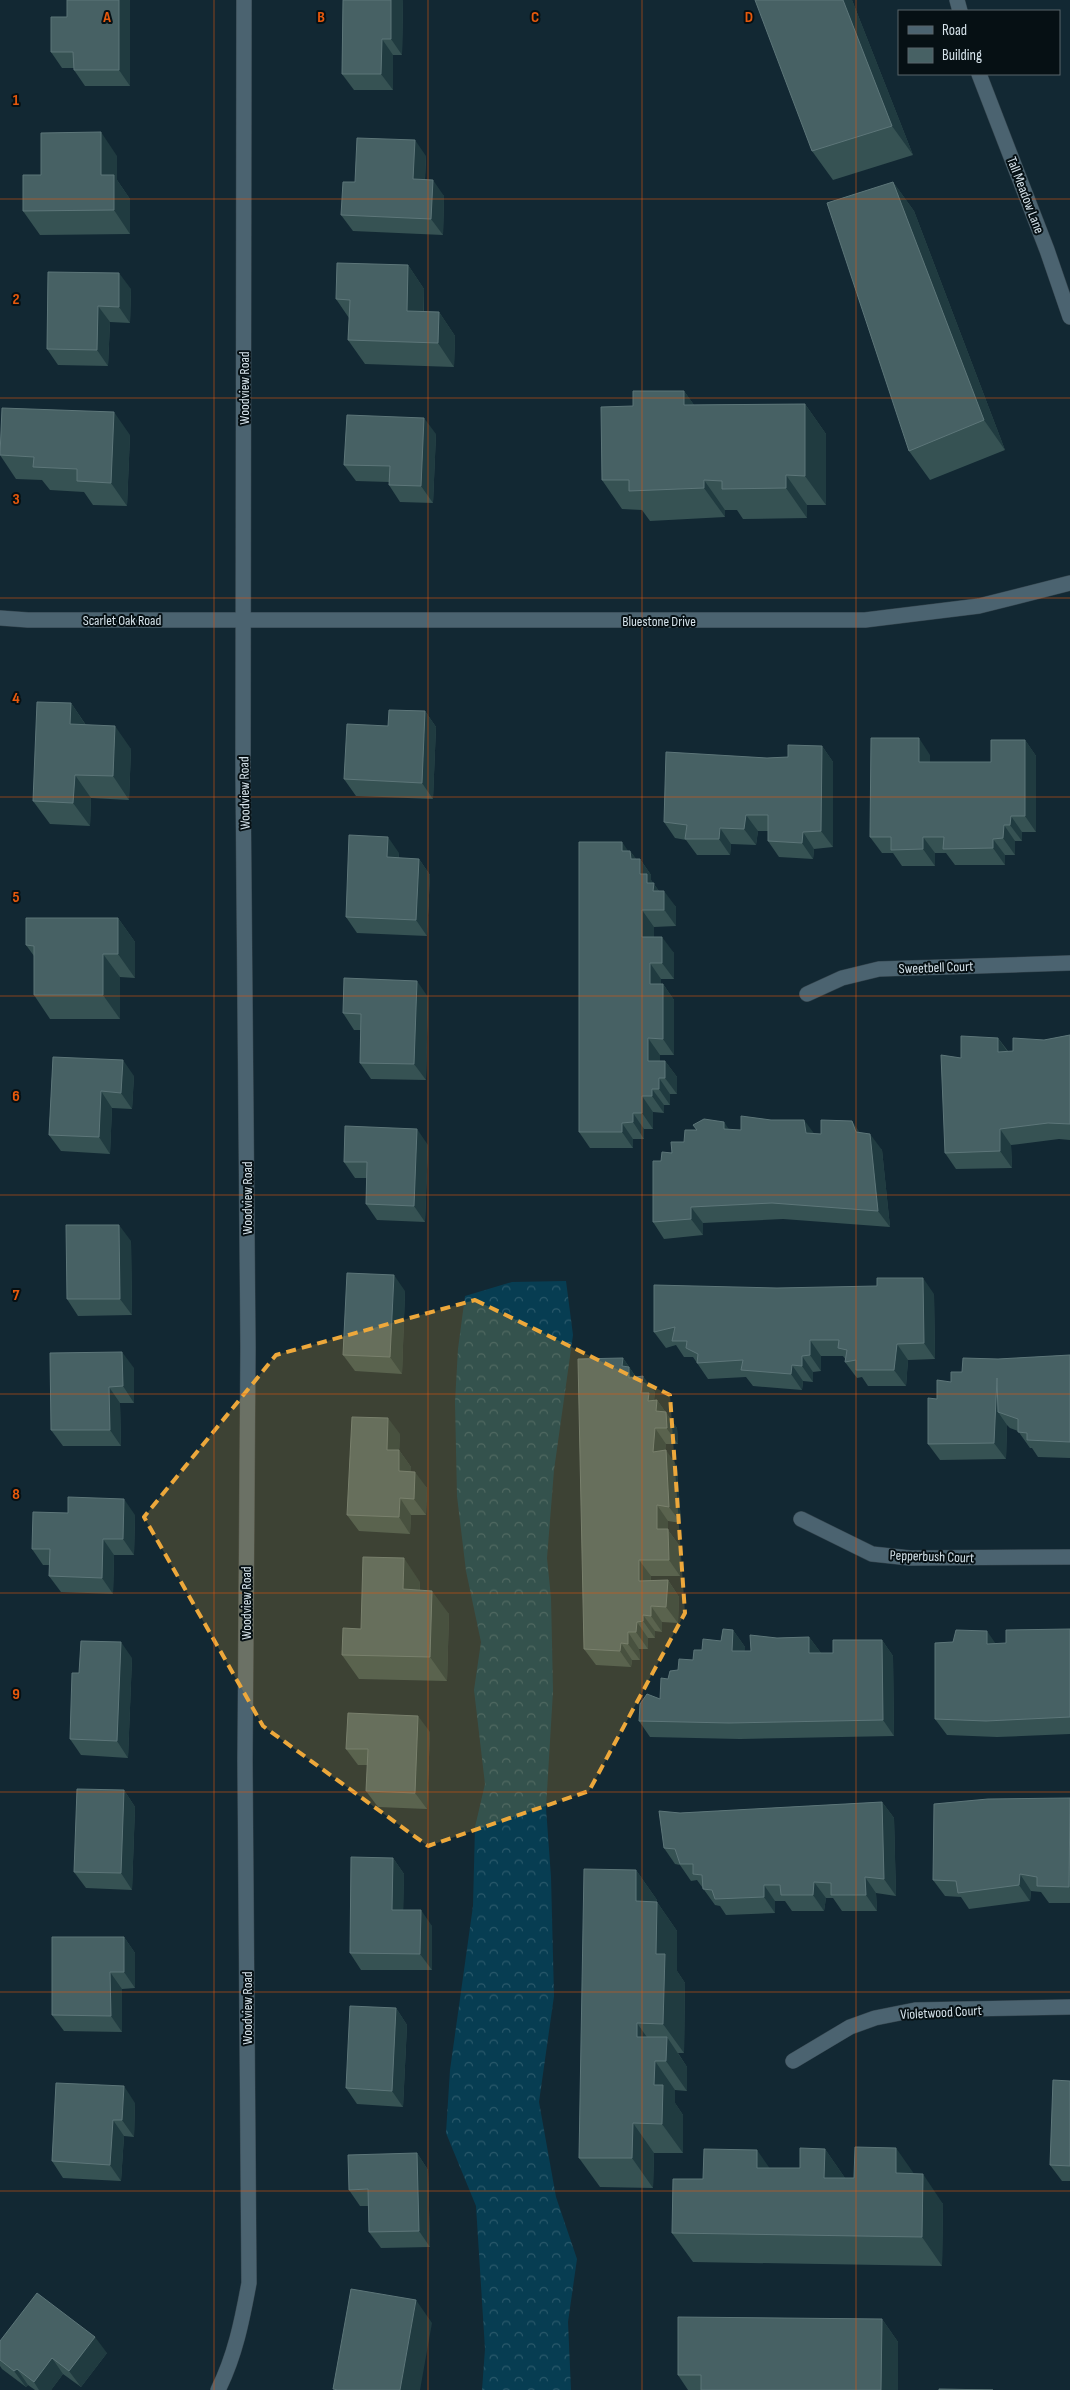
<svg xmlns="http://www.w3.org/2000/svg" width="1070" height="2390" font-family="'Sofia Sans Condensed',sans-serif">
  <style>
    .forest { fill: url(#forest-crowns) }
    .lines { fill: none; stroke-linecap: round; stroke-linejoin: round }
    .street-casing { stroke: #33434c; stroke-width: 16 }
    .street { stroke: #4b6370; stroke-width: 15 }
    .wall { fill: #365253 }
    .shaded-wall { fill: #203b40 }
    .building { fill: #476164; stroke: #5d7679 }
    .marked { fill: #eda83b; fill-opacity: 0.2; stroke: #eda83b; stroke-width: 4; stroke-dasharray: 10 6; stroke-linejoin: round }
    .grid { fill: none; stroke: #e8590c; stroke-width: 1; stroke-opacity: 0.55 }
    .labels { text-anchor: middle; stroke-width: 4; stroke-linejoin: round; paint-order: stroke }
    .street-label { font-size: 14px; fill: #d5e2ea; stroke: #061014 }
    .grid-label { font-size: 16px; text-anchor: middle; font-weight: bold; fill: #e8590c; stroke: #061014; stroke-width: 4; stroke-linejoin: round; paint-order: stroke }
  </style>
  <defs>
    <pattern id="forest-crowns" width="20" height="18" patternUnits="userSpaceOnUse" patternTransform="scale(1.25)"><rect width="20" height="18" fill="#073d52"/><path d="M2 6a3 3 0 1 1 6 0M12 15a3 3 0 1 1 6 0" fill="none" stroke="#2a596b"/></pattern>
  </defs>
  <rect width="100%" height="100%" fill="#122833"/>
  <!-- forest -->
  <path class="forest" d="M566,1281L573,1335L554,1470L547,1558L551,1598L553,1691L546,1808L551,1877L554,1996L539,2102L556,2197L577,2259L568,2322L571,2390H482L485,2349L476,2206L446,2133L450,2070L473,1906L475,1827L485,1784L474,1690L481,1642L466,1571L457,1496L455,1402L458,1349L465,1296L512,1282Z"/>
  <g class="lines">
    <!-- street casing -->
    <g class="street-casing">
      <path id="street" d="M957,0L960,11
        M979,74L1047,250L1070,317
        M0,618L28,620H865L979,606L1070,583
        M807,994L842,978L879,969L1070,963
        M801,1519L872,1554L910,1558L1070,1557
        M793,2061L850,2027L875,2018L915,2010L1070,2007
        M218,2390C235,2356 242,2321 249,2283L245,1761L248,1347L243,774L244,0"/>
    </g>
    <!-- street -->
    <use href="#street" class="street"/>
  </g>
  <!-- wall -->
  <path class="wall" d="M67,0H129L130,1V86H85L74,70V68H62L51,52L67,17Z
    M343,0H403L402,55H393V90H354L342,74Z
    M852,0L913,155L833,180L812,151Z
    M117,156V180L130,199V234L40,235L23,211L41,175Z
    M426,156L425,180L444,196L443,235L353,231L341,215L355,182Z
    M893,182L914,211L1005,450L930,480L909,451Z
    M408,265L424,289V312H439L455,336L454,367L365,364L348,340L349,318L336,299Z
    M48,272L131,289L130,323L110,322L108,366L58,365L47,349Z
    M684,391L694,405L805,404L826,434V505H807V518L743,519L737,510H725V517L650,521L642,510L622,509L602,480L633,406Z
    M436,434L433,503L400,502L389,485V482L356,481L344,465Z
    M130,435L127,506L93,505L84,492L50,490L42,480L16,479L0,455Z
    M71,703L86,725L131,749L129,800L91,798L90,826L50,824L33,801Z
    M425,711L436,727L433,799L356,796L344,779L388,726Z
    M1025,740L1036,756V832H1022V841H1015V855H1005V865H955L946,853H935V866H902L893,853H882L870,837L930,755V762H991Z
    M822,746L833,762V847L814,849L813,859L779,857L768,841V831H758L756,845L731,844L730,855H697L686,840L675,838L664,822L767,758L788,757Z
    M628,851H630L636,859H640L651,875V880L653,883L659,891L676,907V926L654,927V937L674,953V979H661V984H663L674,1000V1055H660V1061H665L677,1077V1094H670V1105H664V1113L653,1112V1129H644V1139H633V1148H590L579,1132Z
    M399,853V858L419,859L430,875L427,936L357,933L346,917Z
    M118,918L135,942V978L120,977V1019H50L34,995V956L26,945Z
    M428,997L426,1080L371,1079L360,1063L361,1030H354L343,1013Z
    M1070,1035V1140L1059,1139L1011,1145L1012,1168L956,1169L945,1153L998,1038L1008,1051H1013L1044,1040Z
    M53,1057L134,1076L132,1109L112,1108L110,1154L61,1151L49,1135Z
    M697,1130H730L821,1134L860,1133L882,1150L890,1227L783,1219L703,1223V1235L664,1239L653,1222L661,1161L684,1142Z
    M428,1145L425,1222L377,1220L366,1204L367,1178H355L344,1162Z
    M131,1241L132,1315L78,1316L67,1299Z
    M654,1285L934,1294L935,1359L908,1360L906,1386H868L862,1377L857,1378L845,1362L846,1360L843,1356H821V1371L813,1372V1382L803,1381L802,1390L753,1386L746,1377L708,1379L693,1357H684L676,1345L666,1348L654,1332Z
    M405,1291L402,1374L355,1371L343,1355Z
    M1070,1355V1458L1038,1457L1032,1448H1030L1018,1431L1010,1428L1007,1425L1006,1459L940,1460L928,1444L937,1399L951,1382L962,1372L998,1359Z
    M623,1358L636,1377L655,1392L654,1400H657L677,1428L678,1444H666L665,1450L677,1466L681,1523L668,1521V1530L679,1545L680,1576H651V1581L668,1580L679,1597L678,1623L662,1622V1632L655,1631V1638H648V1649H639L640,1660H632L631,1667L596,1665L584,1649Z
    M134,1368V1403H120L121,1446H63L51,1430Z
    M400,1434L399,1450L411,1467L410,1472L427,1488L426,1515H411L410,1534L359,1531L347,1515Z
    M135,1515L134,1555H114L113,1594L61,1592L49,1576L50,1565H43L32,1549Z
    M420,1582V1590L449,1614L447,1681L359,1679L342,1655L361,1629Z
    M1070,1629V1734L997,1737L947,1735L935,1719L996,1644L1006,1643Z
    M733,1630L745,1647L744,1651H751L777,1638L809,1637L821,1653H833L882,1640L893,1656L894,1736L740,1739L650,1737L639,1721L660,1699L668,1679L693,1660L702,1650L721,1641Z
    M132,1658L128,1758L81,1755L70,1739L79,1673Z
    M430,1732L427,1809L378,1807L366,1791L368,1765H358L346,1749Z
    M124,1790L135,1807L132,1890L86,1888L74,1872Z
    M1070,1798V1903H1049L1041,1892L1031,1891L1030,1901L969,1909L961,1897L945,1896L933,1880Z
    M882,1802L894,1818L896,1896L876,1893L877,1911H842L833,1898H826L824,1911H792L785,1901H775V1913L726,1915L720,1906L715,1905L697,1880L691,1881L680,1865L675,1864L664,1848L680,1813Z
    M393,1858L404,1874L403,1910L432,1926V1970H361L350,1953Z
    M636,1870L657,1900V1902L677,1931V1971L685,1983L684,2053H678L687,2067V2091L675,2090V2103L683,2115V2153H654L653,2188L600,2187L579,2158Z
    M124,1937L135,1953V1988L122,1989V2032L64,2031L52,2015Z
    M396,2008L407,2025L403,2107L357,2104L346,2088Z
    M1070,2081V2181H1062L1050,2165Z
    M135,2103L134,2137L124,2136L121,2181L63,2178L52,2161Z
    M825,2149L845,2178H854L914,2174L943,2204L942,2266L693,2262L672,2233L703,2179L769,2168H800Z
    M417,2153L428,2170L430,2247L381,2248L369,2232L368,2206H360L349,2190Z
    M882,2319L898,2342V2390H688L678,2375Z
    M0,2341L107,2353L81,2387L63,2374L51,2390H35L28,2385L26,2387L2,2369L0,2366Z"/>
  <!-- shaded-wall -->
  <path class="shaded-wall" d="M119,0H129L130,1V86L119,70Z
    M391,0H403L402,55L391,39Z
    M843,0H852L913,155L892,126Z
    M382,39L393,55V90L381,74Z
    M101,132L117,156V180L130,199V234L114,210L101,175Z
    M415,140L426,156L424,195L413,179Z
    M433,180L444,196L443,235L431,219Z
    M893,182L914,211L1005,450L984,420Z
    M408,265L424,289L423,335L407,311Z
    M119,273L131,289L130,323L119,307Z
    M98,306L110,322L108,366L97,350Z
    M439,312L455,336L454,367L438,343Z
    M684,391L705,420L684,405Z
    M805,404L826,434V505L805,476Z
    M114,412L130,435L127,506L111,483Z
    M424,418L436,434L433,503L421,486Z
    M786,475L807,505V518L786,488Z
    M704,480L725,510V517L704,488Z
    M71,703L87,727L70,724Z
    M425,711L436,727L433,799L422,783Z
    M115,726L131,749L129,800L113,776Z
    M919,738L930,755V778L919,762Z
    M1025,740L1036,756V832L1025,816Z
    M822,746L833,762V847L821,831Z
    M75,775L91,798L90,826L73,803Z
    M746,815L758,831L756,845L744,829Z
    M1011,816L1022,832V841L1010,825Z
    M1004,825L1015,841V855L1003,838Z
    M720,828L731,844L730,855L719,839Z
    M803,832L814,849L813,859L802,843Z
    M388,837L399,853L398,873L387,857Z
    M923,837L935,853V866L923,849Z
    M993,839L1005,855V865L993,848Z
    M622,842L631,855L630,851L640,864V859L651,875V880L664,898V891L676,907V926L622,851Z
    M419,859L430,875L427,936L416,920Z
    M642,910L654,927V954L642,937Z
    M118,918L135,942V978L118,954Z
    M662,937L674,953V979L662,963Z
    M103,954L120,977V1019L103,995Z
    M650,963L661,979V1000L650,984Z
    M417,981L428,997L426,1080L414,1064Z
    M663,984L674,1000V1055L663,1039Z
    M648,1038L660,1055V1077L648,1061Z
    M998,1038L1009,1054L998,1052Z
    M123,1060L134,1076L132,1109L121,1093Z
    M665,1061L677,1077V1094L665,1078Z
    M659,1078L670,1094V1105L659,1089Z
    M652,1089L664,1105V1113L652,1096Z
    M101,1091L112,1108L110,1154L99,1137Z
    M642,1096L653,1112V1129L642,1113Z
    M633,1113L644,1129V1139L633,1122Z
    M804,1120L816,1136L806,1133Z
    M852,1121L863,1137L856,1132Z
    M724,1122L735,1138L724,1129Z
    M622,1123L633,1139V1148L622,1132Z
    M417,1129L428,1145L425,1222L414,1206Z
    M1000,1129L1011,1145L1012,1168L1000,1151Z
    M870,1134L882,1150L890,1227L878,1211Z
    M691,1207L703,1223V1235L691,1219Z
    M119,1225L131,1241L132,1315L120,1299Z
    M394,1275L405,1291L402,1374L390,1357Z
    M923,1278L934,1294L935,1359L924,1343Z
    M810,1340L821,1356V1371L810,1355Z
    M897,1344L908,1360L906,1386L894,1370Z
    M122,1352L134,1368V1403L123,1386Z
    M802,1356L813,1372V1382L802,1366Z
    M623,1358L629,1367L640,1383L629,1378L622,1366Z
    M792,1365L803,1381L802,1390L791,1374Z
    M643,1376L655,1392L654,1400L657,1404V1400L677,1428L678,1444L641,1393Z
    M997,1378L998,1412L1007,1425L1006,1459L994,1443Z
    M109,1387L120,1403L121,1446L110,1430Z
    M388,1418L400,1434L399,1466L387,1450Z
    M655,1428L666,1444L664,1468L653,1452Z
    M399,1450L411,1467L410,1487L399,1471Z
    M666,1450L677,1466L681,1523L669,1507Z
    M415,1472L427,1488L426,1515L414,1499Z
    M400,1498L411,1515L410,1534L399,1517Z
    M124,1499L135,1515L134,1555L123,1539Z
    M657,1505L668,1521V1530L679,1545L680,1576L669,1560L657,1529Z
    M103,1539L114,1555L113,1594L102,1578Z
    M404,1558L420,1582L419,1613L403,1589Z
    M639,1560L651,1576L650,1597L639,1581Z
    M668,1580L679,1597L678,1623L666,1607Z
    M432,1591L449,1614L447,1681L430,1657Z
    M651,1606L662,1622V1632L651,1616Z
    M643,1615L655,1631V1638L643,1621Z
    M637,1622L648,1638V1649L636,1632Z
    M733,1630L745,1647L744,1667L732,1651Z
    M987,1631L998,1647L987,1644Z
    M628,1632L639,1649L640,1660L628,1644Z
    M809,1637L821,1653H809Z
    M882,1640L893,1656L894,1736L883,1720Z
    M121,1642L132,1658L128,1758L117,1741Z
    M621,1643L632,1660L631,1667L620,1651Z
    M418,1716L430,1732L427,1809L415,1793Z
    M124,1790L135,1807L132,1890L121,1873Z
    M882,1802L894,1818L896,1896L884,1879Z
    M393,1858L404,1874L403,1926L392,1910Z
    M636,1870L657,1900V1902L677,1931V1971L685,1983L684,2053L663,2024L656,1954L636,1901Z
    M1020,1874L1031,1891L1030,1901L1019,1885Z
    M865,1877L876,1893L877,1911L866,1895Z
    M814,1882L826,1898L824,1911L813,1895Z
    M764,1885L775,1901V1913L764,1897Z
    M421,1910L432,1926V1970L420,1954Z
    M124,1937L135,1953V1988L124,1972Z
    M110,1972L122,1989V2032L111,2016Z
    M396,2008L407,2025L403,2107L392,2091Z
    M637,2023L658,2053L655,2061L675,2090V2103L683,2115V2153L662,2124L654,2085L637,2037Z
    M667,2037L687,2067V2091L666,2061Z
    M124,2086L135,2103L134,2137L122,2120Z
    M113,2120L124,2136L121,2181L110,2165Z
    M633,2123L654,2153L653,2188L632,2158Z
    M896,2148L917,2178L896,2173Z
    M825,2149L845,2178H824Z
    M757,2150L778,2180L757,2168Z
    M417,2153L428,2170L430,2247L419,2231Z
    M923,2174L943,2204L942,2266L922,2237Z
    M416,2300L432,2323L420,2390H400Z
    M882,2319L898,2342V2390H881Z
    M95,2337L107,2353L81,2387L69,2371Z
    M52,2358L63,2374L51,2390H39L34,2382Z
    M17,2369L28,2385L26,2387L14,2371Z"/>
  <!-- building -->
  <path class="building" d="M67,0H119V70H74L73,52H51V17H67Z
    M343,0H391V39H382L381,74H342Z
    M755,0H843L892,126L812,151Z
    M101,132V175H114V210L23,211V175H41V133Z
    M357,138L415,140L413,179L433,180L431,219L341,215L343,182H355Z
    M893,182L984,420L909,451L827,203Z
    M337,263L408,265L407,311L439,312L438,343L348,340L350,300L336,299Z
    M48,272L119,273V307L98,306L97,350L47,349Z
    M633,391H684V405L805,404V476L786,475V488L722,489V481L704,480V488L629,491V480H602L601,407L633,406Z
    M2,408L114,412L111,483L77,481V469L33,467L34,457L0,455Z
    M347,415L424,418L421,486L389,485L390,466L344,465Z
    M37,702L71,703L70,724L115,726L113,776L75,775L73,803L33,801Z
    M389,710L425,711L422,783L344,779L347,724L388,726Z
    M871,738H919V762H991V740H1025V816H1011L1010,825H1004L1003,838L993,839V848L943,849L944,837H923V849L891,850V837H870Z
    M788,745L822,746L821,831L803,832L802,843L768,841V815H746L744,829L720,828L719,839H685L687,825L664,822L666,752L767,758L788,757Z
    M349,835L388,837L387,857L419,859L416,920L346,917Z
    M579,842H622V851H630L631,859H640V874H647V883H654L653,891H664V910H642V937H662V963H650V984H663V1039L648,1038V1061H665V1078H659V1089H652V1096H642V1113H633V1122L622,1123V1132H579Z
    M26,918H118V954H103V995H34V946L26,945Z
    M344,978L417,981L414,1064L360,1063L361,1014L343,1013Z
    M1070,1035V1124L1048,1123L1000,1129V1151L945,1153L941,1055L961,1058V1036L998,1038V1052L1013,1051V1038L1044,1040Z
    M53,1057L123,1060L121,1093L101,1091L99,1137L49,1135Z
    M741,1116L771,1120H804L806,1133L821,1134V1120L852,1121L856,1132L870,1134L878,1211L772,1203L691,1207V1219L653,1222V1161H661L662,1152L672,1153L671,1142H684L685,1130H697L693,1125L704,1119L724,1122V1129L741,1130Z
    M345,1126L417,1129L414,1206L366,1204L367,1162H344Z
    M66,1225H119L120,1299H67Z
    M347,1273L394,1275L390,1357L343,1355Z
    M877,1278H923L924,1343L897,1344L894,1370H856V1360L845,1362L847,1350L838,1348L839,1340H810V1355L802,1356V1366L792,1365L791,1374L741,1370L743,1360L697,1363L698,1354L686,1348L687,1341H672L675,1327L654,1332V1285L777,1288L877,1286Z
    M122,1352L123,1386L109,1387L110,1430H51L50,1353Z
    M1070,1355V1442L1027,1440V1433L1018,1432V1419L998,1412L997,1378L994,1443L928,1444V1398L937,1399V1380L951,1382V1372H962L963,1358L998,1359Z
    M623,1358L622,1366L629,1367V1378L643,1376L641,1393H649L648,1401L657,1400L656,1411L666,1412L667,1428H655L653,1452L666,1450L669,1507L657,1505V1529H668L669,1560H639V1581L668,1580L666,1607L651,1606V1616L643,1615V1621L637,1622L636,1632H628V1644L621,1643L620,1651L584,1649L578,1359Z
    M352,1417L388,1418L387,1450H399V1471L415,1472L414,1499L400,1498L399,1517L347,1515Z
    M68,1497L124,1499L123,1539H103L102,1578L49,1576L50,1549H32L33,1512L68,1513Z
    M363,1557L404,1558L403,1589L432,1591L430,1657L342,1655L343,1628L361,1629Z
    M723,1629L733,1630L732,1651H751L750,1635L777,1638L809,1637V1653H833V1640H882L883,1720L729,1723L639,1721L640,1704L647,1694L660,1699L661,1678L668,1679L670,1671L678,1670L679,1659L693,1660L694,1650H702L703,1639L721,1641Z
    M1070,1629V1717L986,1721L935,1719V1643L953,1642L956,1630L987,1631V1644L1006,1643V1630Z
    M81,1641L121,1642L117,1741L70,1739L72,1673H79Z
    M348,1713L418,1716L415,1793L366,1791L368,1749H346Z
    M77,1789L124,1790L121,1873L74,1872Z
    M1070,1798L1069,1887L1037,1886V1877L1020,1874L1019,1885L958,1893L956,1881L933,1880L934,1804L988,1799Z
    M882,1802L884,1879L865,1877L866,1895H831V1883L814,1882L813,1895H781L780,1885H764V1897L715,1899L712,1890L703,1889L702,1875L693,1874V1864H680L675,1849L664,1848L659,1811L680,1813Z
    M351,1857L393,1858L392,1910H421L420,1954L350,1953Z
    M584,1869L636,1870V1901L657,1902L656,1954H665L663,2024L637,2023V2037H667L666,2061H655L654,2085H663L662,2124L633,2123L632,2158H579Z
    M52,1937H124V1972H110L111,2016L52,2015Z
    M350,2006L396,2008L392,2091L346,2088Z
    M1053,2080L1070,2081V2166L1050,2165Z
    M56,2083L124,2086L122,2120H113L110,2165L52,2161Z
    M855,2147L896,2148V2173L923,2174L922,2237L672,2233L673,2179H703L704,2149L757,2150V2168H800V2148L825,2149L824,2178H854Z
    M417,2153L419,2231L369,2232L368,2189L349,2190L348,2155Z
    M351,2289L416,2300L400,2390H338L333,2389Z
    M37,2293L95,2337L69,2371L52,2358L34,2382L17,2369L14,2371L0,2360V2341Z
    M678,2317L882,2319L881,2390H701V2375H678Z
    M939,2389L993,2390H939Z"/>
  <!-- marked area -->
  <path class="marked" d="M475,1300L670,1395L685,1613L589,1791L428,1846L263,1726L144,1517L276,1355Z"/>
  <!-- grid -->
  <path class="grid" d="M214,0V2390M428,0V2390M642,0V2390M856,0V2390M0,199H1070M0,398H1070M0,598H1070M0,797H1070M0,996H1070M0,1195H1070M0,1394H1070M0,1593H1070M0,1792H1070M0,1992H1070M0,2191H1070"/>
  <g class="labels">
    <!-- street labels -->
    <g class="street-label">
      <text transform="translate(1026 195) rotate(69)" y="5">Tall Meadow Lane</text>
      <text transform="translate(244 388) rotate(-90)" y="5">Woodview Road</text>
      <text x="122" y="625">Scarlet Oak Road</text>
      <text x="659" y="626">Bluestone Drive</text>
      <text transform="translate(244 793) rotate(-91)" y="5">Woodview Road</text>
      <text transform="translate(936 967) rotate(-2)" y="5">Sweetbell Court</text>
      <text transform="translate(247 1198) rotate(-90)" y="5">Woodview Road</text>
      <text transform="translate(932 1556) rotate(2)" y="5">Pepperbush Court</text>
      <text transform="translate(246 1603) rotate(-90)" y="5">Woodview Road</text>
      <text transform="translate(247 2008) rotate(-90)" y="5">Woodview Road</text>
      <text transform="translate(941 2012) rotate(-3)" y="5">Violetwood Court</text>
    </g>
  </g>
  <g class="grid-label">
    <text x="107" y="22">A</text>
    <text x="321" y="22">B</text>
    <text x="535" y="22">C</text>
    <text x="749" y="22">D</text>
    <text x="16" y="105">1</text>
    <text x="16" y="304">2</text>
    <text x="16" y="504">3</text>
    <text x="16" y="703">4</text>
    <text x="16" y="902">5</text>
    <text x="16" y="1101">6</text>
    <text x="16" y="1300">7</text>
    <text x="16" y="1499">8</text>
    <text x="16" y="1699">9</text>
  </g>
  <!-- legend -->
  <rect x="898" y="10" width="162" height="65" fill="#061014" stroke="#59646a"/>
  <rect x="908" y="26" width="25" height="8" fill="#4b6370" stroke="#59646a"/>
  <text x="942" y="35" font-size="15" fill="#d5e2ea">Road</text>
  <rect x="908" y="48" width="25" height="15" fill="#476164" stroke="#59646a"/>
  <text x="942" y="60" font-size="15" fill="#d5e2ea">Building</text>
</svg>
